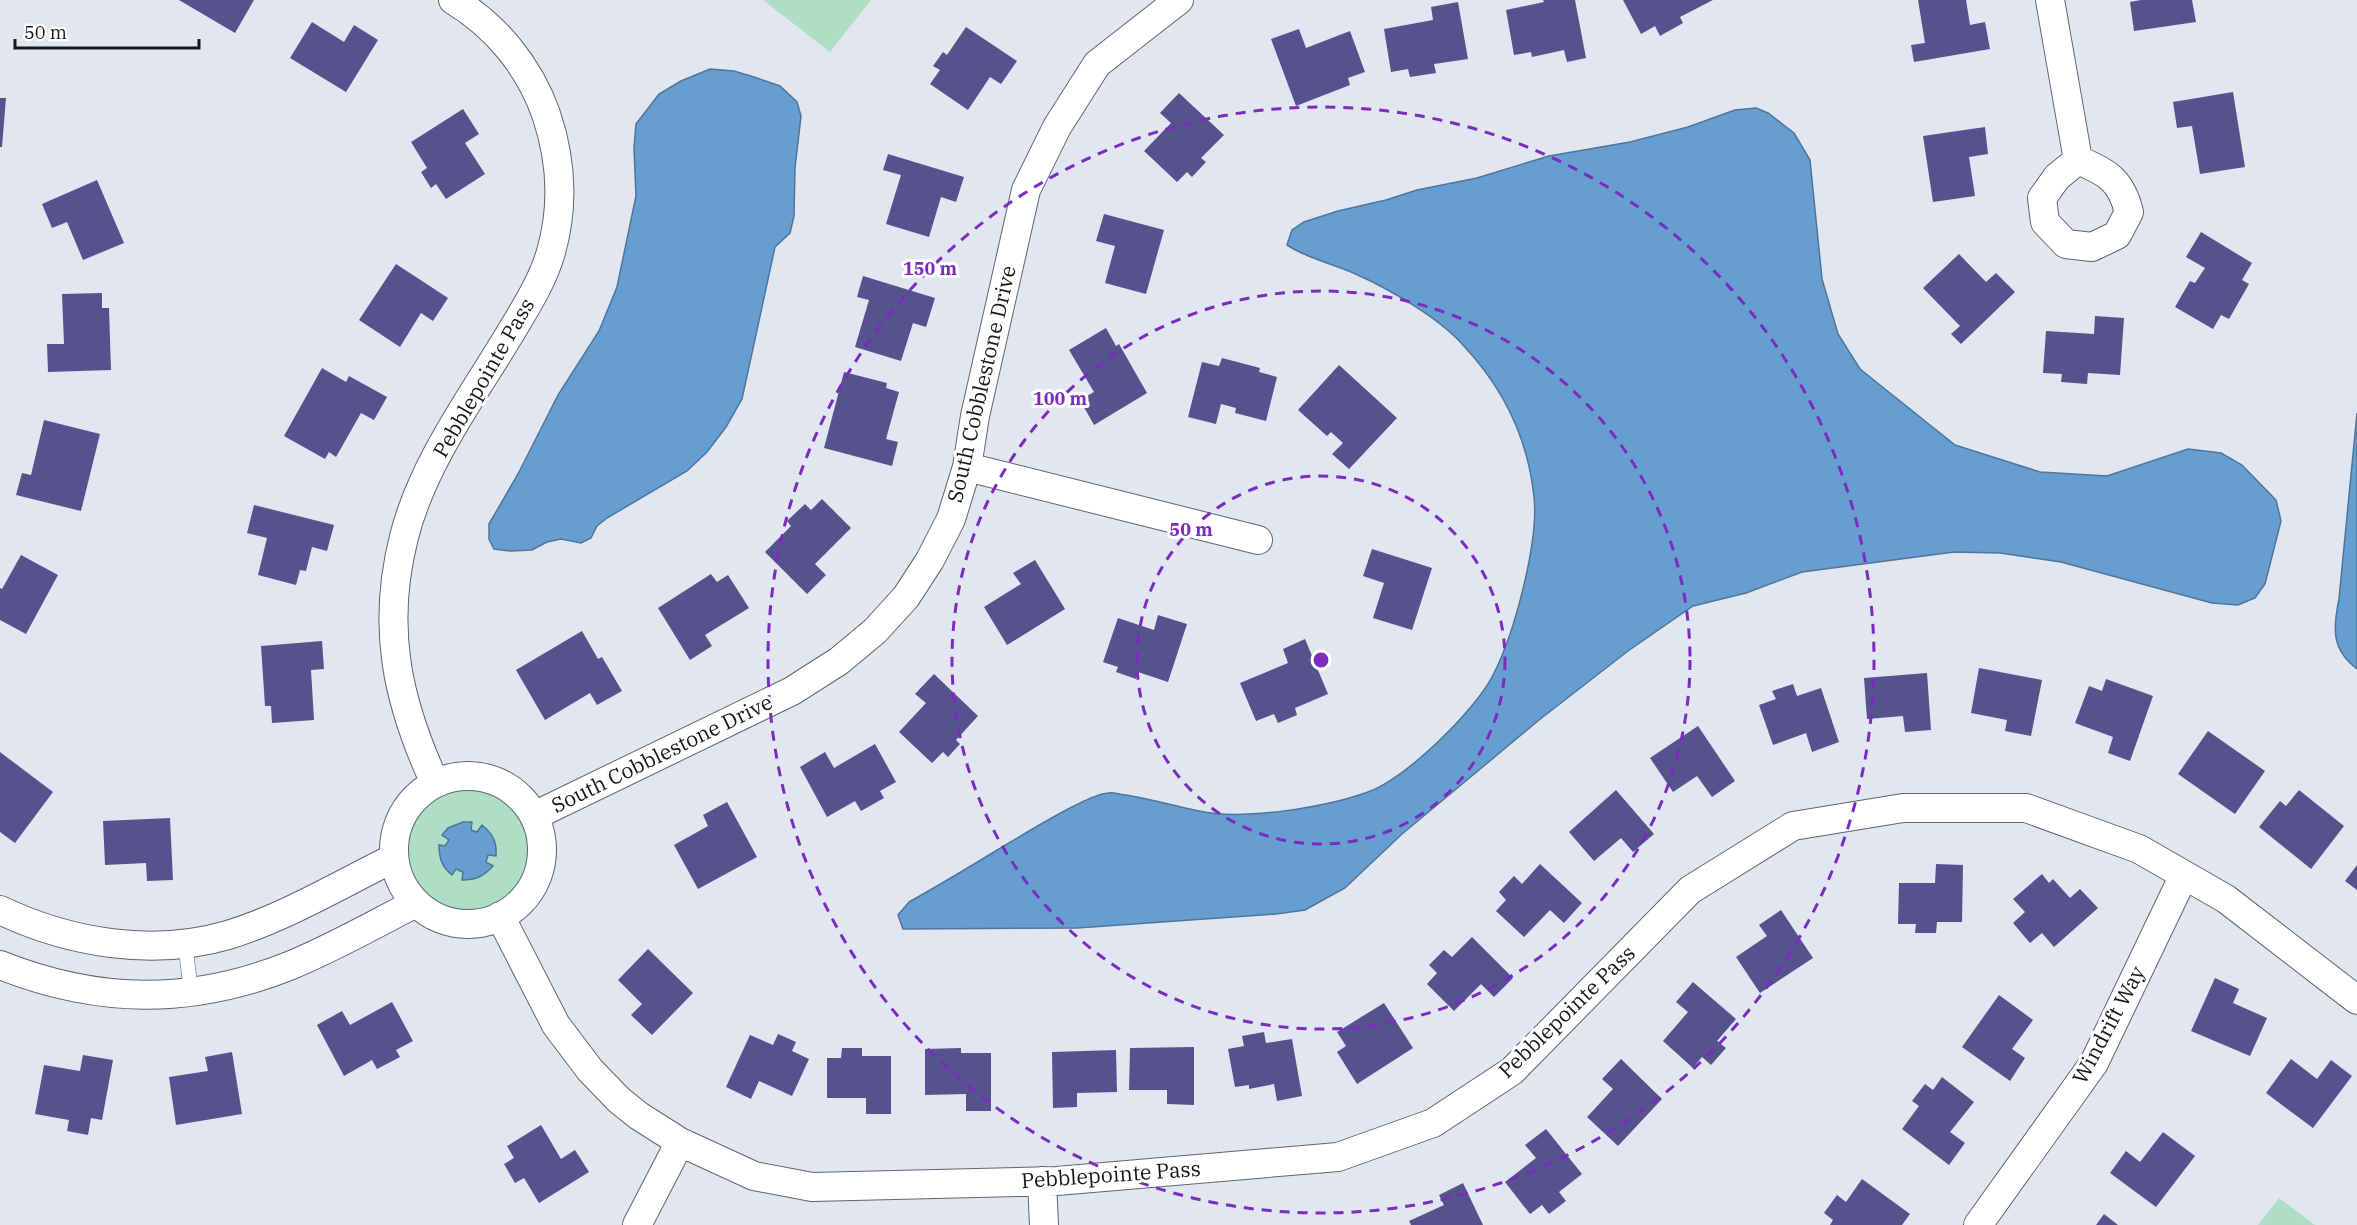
<svg xmlns="http://www.w3.org/2000/svg" width="2357" height="1225" font-family="'IBM Plex Serif',serif">
  <style>
    .green { fill: #aedec6 }
    .water { fill: #679ed1; stroke: #4e759a; stroke-width: 1.5 }
    .building { fill: #56528e }
    .lines { fill: none; stroke-linecap: round; stroke-linejoin: round }
    .lane-casing { stroke: #60646d; stroke-width: 15 }
    .street-casing { stroke: #60646d; stroke-width: 30 }
    .lane { stroke: #fff; stroke-width: 14 }
    .street { stroke: #fff; stroke-width: 28 }
    .ring { fill: none; stroke: #7b2cbf; stroke-width: 3; stroke-dasharray: 10 8 }
    .labels { text-anchor: middle; stroke-width: 6; stroke-linejoin: round; paint-order: stroke }
    .street-label { font-size: 21px; fill: #15161a; stroke: #fff }
    .centre { fill: #7b2cbf; stroke: #fff; stroke-width: 3 }
    .ring-label { font-size: 18px; text-anchor: middle; font-weight: bold; fill: #7b2cbf; stroke: #fff; stroke-width: 6; stroke-linejoin: round; paint-order: stroke }
  </style>
  <rect width="100%" height="100%" fill="#e1e6f0"/>
  <!-- green -->
  <path class="green" d="M763,0H871L830,52Z
    M407 850a61 61 0 1 1 122 0a61 61 0 1 1-122 0Z
    M2279,1198L2315,1225H2258Z"/>
  <!-- water -->
  <path class="water" d="M710,69L734,71L754,77L780,86L797,102L801,116L795,168L794,216L790,233L775,247L742,399L726,427L707,452L687,471L607,518L597,526L591,538L581,543L561,539L547,542L532,550L510,551L494,549L489,539V524L518,474L558,395L599,331L617,287L636,196L634,148L636,124L659,94L681,81Z
    M1756,108L1768,113L1794,133L1810,160L1822,279L1838,334L1860,369L1955,445L2040,472L2107,476L2188,449L2221,453L2242,465L2276,500L2281,521L2265,584L2255,598L2238,605L2212,603L2061,562L2000,553L1954,552L1802,572L1746,593L1693,606L1628,651L1539,720L1402,834L1345,888L1305,910L1276,914L1077,928L903,929L898,915L909,902C938,886 966,869 994,852C1021,836 1046,820 1074,806C1084,801 1097,794 1108,793C1114,792 1121,795 1126,795C1151,799 1174,806 1199,811C1242,821 1327,807 1368,792C1406,778 1475,711 1493,675C1514,635 1539,542 1534,497C1528,438 1502,386 1462,344C1440,319 1391,290 1360,276C1335,264 1310,260 1287,245L1292,230L1304,222L1338,211L1386,200L1417,190L1477,178L1549,156L1630,142L1688,127L1735,110Z
    M2357,413V669C2331,649 2333,628 2339,599Z
    M463,822H472L471,830L477,832L482,825C493,834 497,842 496,856L488,855L486,862L493,866C484,876 476,880 462,880L463,872L456,869L452,875C442,867 439,858 439,845L445,846L449,840L442,835L448,828Z"/>
  <!-- building -->
  <path class="building" d="M179,0H254L235,33Z
    M1543,0H1575L1586,58L1567,62L1564,50L1532,57L1531,52L1514,55L1506,10L1544,2Z
    M1623,0H1713L1680,17L1683,23L1660,36L1655,26L1641,34Z
    M1918,0H1966L1970,25L1985,22L1990,49L1914,62L1911,45L1925,43Z
    M2141,0H2192L2196,22L2134,31L2130,2Z
    M1458,2L1468,59L1434,64L1436,73L1410,77L1408,69L1391,72L1384,29L1433,20L1431,7Z
    M312,22L344,42L354,25L378,40L346,92L290,58Z
    M966,27L1017,61L1001,84L990,77L968,110L930,84L940,70L933,66L943,52L947,55Z
    M1299,29L1306,48L1350,31L1365,72L1348,78L1350,85L1296,106L1271,39Z
    M2233,92L2245,167L2200,174L2192,126L2177,128L2173,102Z
    M1179,93L1224,135L1201,158L1206,162L1192,177L1187,172L1177,182L1144,151L1171,123L1160,113Z
    M0,98H6L2,147H0Z
    M463,109L479,134L465,143L485,174L446,199L436,184L431,188L421,172L427,168L411,142Z
    M1985,127L1988,154L1969,157L1975,196L1933,202L1923,136Z
    M888,154L964,177L956,202L941,197L929,237L886,224L901,175L883,170Z
    M97,180L124,243L83,260L67,222L52,228L42,204Z
    M1104,214L1164,230L1146,294L1105,283L1115,246L1096,241Z
    M2201,232L2252,263L2242,280L2249,284L2229,319L2221,315L2213,329L2175,307L2190,281L2195,283L2205,268L2186,257Z
    M1959,254L1986,282L1996,273L2015,292L1961,344L1951,334L1960,326L1923,288Z
    M396,264L448,298L433,321L421,313L400,347L359,320Z
    M863,276L935,298L926,327L913,323L901,361L855,347L869,300L857,297Z
    M102,293V308H109L111,370L48,372L47,344H64L62,294Z
    M2095,316L2124,318L2120,375L2088,373L2087,384L2061,382L2062,374L2043,373L2046,331L2094,334Z
    M1106,328L1116,346L1119,344L1147,393L1094,425L1080,400L1094,392L1069,350Z
    M1222,358L1260,368L1259,372L1277,377L1266,421L1235,413L1236,408L1221,404L1216,424L1188,417L1202,362L1219,366Z
    M1339,365L1397,418L1349,469L1332,454L1343,443L1331,432L1327,436L1298,410Z
    M322,368L346,382L349,376L387,397L374,420L361,413L336,457L329,452L325,459L284,436Z
    M844,372L887,383L886,388L899,392L886,439L898,442L892,466L824,448Z
    M44,420L100,434L81,511L16,495L22,473L31,475Z
    M822,499L851,528L815,564L826,575L807,594L765,552L791,526L787,521L805,504L811,510Z
    M254,505L334,525L327,551L312,547L306,571L300,570L296,585L258,575L267,538L247,533Z
    M1372,549L1432,568L1412,630L1373,618L1384,583L1363,576Z
    M21,555L58,575L26,634L0,620V588L2,589Z
    M1035,560L1065,609L1007,645L984,607L1021,584L1013,573Z
    M711,574L717,582L728,575L749,608L705,635L712,646L690,660L658,608Z
    M1158,615L1187,624L1168,682L1138,672L1136,679L1116,672L1118,667L1103,662L1118,618L1154,630Z
    M582,631L598,659L602,657L622,691L597,705L590,693L545,720L516,670Z
    M1305,639L1328,694L1295,708L1297,715L1278,723L1274,714L1256,721L1240,683L1288,663L1283,649Z
    M322,641L324,669L311,670L314,720L272,723L271,706H265L261,646Z
    M1979,668L2042,680L2031,736L2005,731L2007,720L1971,713Z
    M1927,673L1931,730L1905,732L1903,716L1867,719L1864,678Z
    M934,674L978,716L956,740L960,744L948,757L943,752L932,763L899,732L926,703L915,694Z
    M2106,679L2153,696L2130,761L2108,753L2113,737L2075,723L2089,686L2102,691Z
    M1793,684L1797,696L1821,688L1839,742L1812,752L1806,733L1773,745L1759,705L1776,699L1772,691Z
    M1698,726L1735,781L1712,797L1697,776L1673,792L1650,758Z
    M2208,731L2265,771L2235,814L2178,774Z
    M875,744L896,782L880,791L884,798L861,811L855,801L827,817L800,767L825,752L834,768Z
    M0,752L53,792L15,843L0,832Z
    M1616,790L1654,834L1633,852L1621,838L1594,861L1569,832Z
    M2299,790L2344,826L2311,869L2259,827L2280,801L2286,806Z
    M727,802L757,857L698,889L674,845L708,826L703,815Z
    M170,818L173,880L147,881L146,863L105,865L103,821Z
    M1540,864L1582,903L1564,923L1550,910L1524,937L1496,911L1506,900L1499,892L1514,876L1522,884Z
    M1936,864L1963,865L1962,922H1937L1936,933H1915L1916,924H1898L1899,883H1935Z
    M2357,865V890L2345,881Z
    M2042,874L2049,883L2053,879L2070,898L2080,889L2098,908L2054,947L2042,933L2030,943L2013,923L2025,912L2013,899Z
    M1781,910L1813,958L1760,993L1736,957L1767,936L1759,925Z
    M1472,937L1513,978L1494,997L1481,984L1454,1011L1427,984L1437,973L1429,965L1444,950L1452,957Z
    M648,949L693,993L652,1035L631,1015L642,1004L618,980Z
    M2215,978L2239,989L2233,1003L2267,1018L2250,1056L2191,1031Z
    M1693,982L1736,1019L1717,1041L1726,1048L1711,1065L1702,1057L1693,1068L1663,1041L1688,1012L1676,1002Z
    M1999,995L2033,1020L2012,1049L2025,1058L2010,1081L1962,1047Z
    M392,1002L413,1041L396,1050L400,1057L377,1069L372,1060L344,1076L317,1025L342,1011L350,1025Z
    M1384,1003L1413,1048L1357,1084L1337,1052L1346,1046L1337,1032Z
    M1264,1032L1266,1043L1292,1039L1302,1096L1277,1101L1274,1084L1249,1089V1085L1235,1087L1228,1049L1244,1046L1242,1036Z
    M778,1034L796,1042L792,1051L809,1059L792,1096L759,1081L751,1099L726,1087L750,1035L773,1045Z
    M1194,1047V1105L1167,1104V1090H1129L1130,1048Z
    M842,1048H862V1056H891V1114H866V1098H827V1058H841Z
    M961,1048V1053H991V1111H966V1094L925,1095V1049Z
    M1116,1050L1117,1092L1077,1093V1107L1053,1108L1052,1052Z
    M232,1052L242,1114L176,1125L169,1077L208,1071L205,1057Z
    M83,1055L113,1060L102,1120L91,1118L88,1135L67,1131L69,1120L35,1114L44,1065L80,1071Z
    M1621,1059L1662,1099L1618,1146L1587,1117L1613,1089L1602,1079Z
    M2291,1059L2317,1079L2331,1060L2352,1076L2313,1128L2266,1093Z
    M1942,1077L1974,1102L1950,1132L1965,1143L1949,1165L1902,1129L1919,1106L1912,1101L1925,1084L1933,1090Z
    M541,1125L561,1159L575,1150L589,1172L539,1203L524,1178L515,1183L504,1164L514,1158L507,1146Z
    M1546,1129L1582,1174L1559,1192L1566,1201L1549,1214L1542,1205L1530,1214L1505,1182L1536,1158L1525,1145Z
    M2163,1132L2195,1156L2156,1207L2110,1173L2126,1151L2140,1162Z
    M1862,1179L1910,1214L1902,1225H1830L1833,1220L1824,1213L1837,1195L1846,1202Z
    M1463,1183L1483,1225H1411L1409,1221L1444,1205L1439,1195Z
    M2104,1214L2118,1225H2096Z"/>
  <g class="lines">
    <!-- lane casing -->
    <g class="lane-casing">
      <path id="lane" d="M185,942L191,992"/>
    </g>
    <!-- street casing -->
    <g class="street-casing">
      <path id="street" d="M2050,0L2078,160
        M2078,160C2107,172 2121,180 2129,212L2117,235L2092,247L2066,244L2045,222L2042,198L2057,177Z
        M967,467L1258,540
        M394 850a74 74 0 1 1 148 0a74 74 0 1 1-148 0Z
        M435,783C397,701 381,627 404,537C422,465 470,400 508,337C524,310 542,283 551,252C564,206 561,158 546,114C529,66 496,26 453,0
        M534,816L792,691L839,661L875,631L906,597L930,560L951,519L967,467L975,416L1026,190L1057,127L1097,64L1179,0
        M0,910C69,943 153,957 228,935C284,918 341,884 394,858
        M500,916L556,1025L590,1070L619,1100L639,1116L680,1142L754,1176L812,1187L1057,1181L1338,1157L1433,1123L1512,1071L1690,890L1793,826L1903,808H2026L2139,849L2226,899L2357,1000
        M0,965C98,1004 191,1005 289,966C333,948 375,924 416,903
        M1042,1181L1044,1225
        M637,1225L680,1142
        M1978,1225L2094,1063L2184,875"/>
    </g>
    <!-- lane -->
    <use href="#lane" class="lane"/>
    <!-- street -->
    <use href="#street" class="street"/>
  </g>
  <!-- distance rings -->
  <g class="ring">
    <circle cx="1321" cy="660" r="184"/>
    <circle cx="1321" cy="660" r="369"/>
    <circle cx="1321" cy="660" r="553"/>
  </g>
  <g class="labels">
    <!-- street labels -->
    <g class="street-label">
      <text transform="translate(484 378) rotate(-60)" y="7">Pebblepointe Pass</text>
      <text transform="translate(982 384) rotate(-77)" y="7">South Cobblestone Drive</text>
      <text transform="translate(662 754) rotate(-26)" y="7">South Cobblestone Drive</text>
      <text transform="translate(1567 1012) rotate(-44)" y="7">Pebblepointe Pass</text>
      <text transform="translate(2109 1025) rotate(-62)" y="7">Windrift Way</text>
      <text transform="translate(1111 1175) rotate(-4)" y="7">Pebblepointe Pass</text>
    </g>
  </g>
  <circle cx="1321" cy="660" r="9" class="centre"/>
  <g class="ring-label">
    <text x="930" y="275">150 m</text>
    <text x="1060" y="405">100 m</text>
    <text x="1191" y="536">50 m</text>
  </g>
  <!-- scale -->
  <path d="M15 39v9h184v-9" fill="none" stroke="#15161a" stroke-width="3"/>
  <text x="24" y="39" font-size="18" fill="#15161a" stroke="#ffffff" stroke-width="4.5" paint-order="stroke">50 m</text>
</svg>
